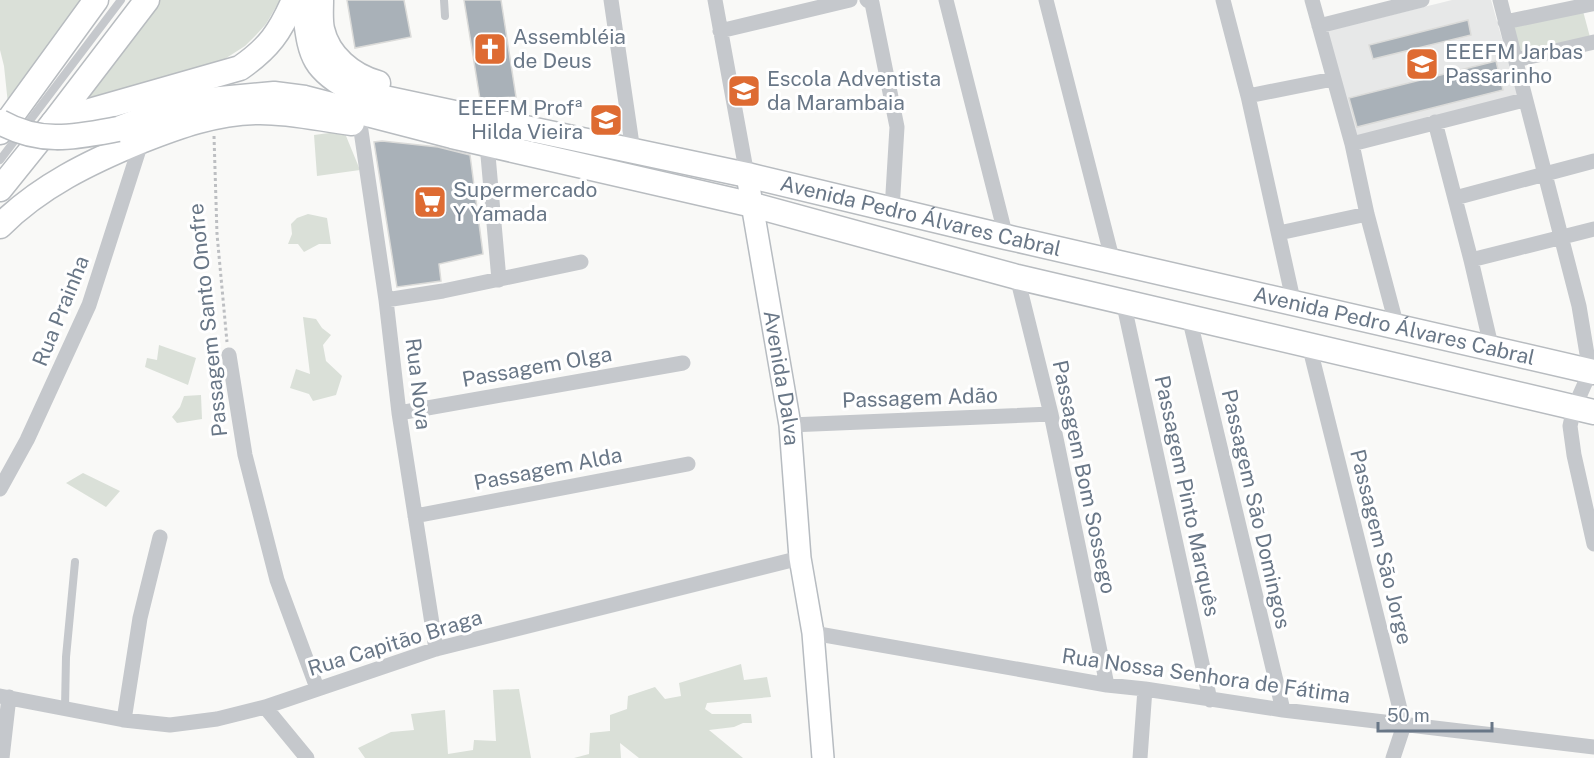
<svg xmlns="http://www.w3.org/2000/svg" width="1594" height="758" font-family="'Public Sans',sans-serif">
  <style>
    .built { fill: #e7e8e8 }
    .green { fill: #dae0d8 }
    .building { fill: #a9b1b8; stroke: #dbdbd9; stroke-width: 1.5 }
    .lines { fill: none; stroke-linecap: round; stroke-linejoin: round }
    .secondary-casing { stroke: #b7bcc1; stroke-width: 24 }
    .primary-casing { stroke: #b8bcc0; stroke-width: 27 }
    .path { stroke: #bdbfc2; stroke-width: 3; stroke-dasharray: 3 3; stroke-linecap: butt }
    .lane { stroke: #c5c8cc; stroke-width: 8 }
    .street { stroke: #c5c8cc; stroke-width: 15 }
    .secondary { stroke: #fff; stroke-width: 21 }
    .primary { stroke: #fff; stroke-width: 24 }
    .primary-bridge-casing { stroke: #b8bcc0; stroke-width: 27; stroke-linecap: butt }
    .primary-bridge { stroke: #fff; stroke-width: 24 }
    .labels { text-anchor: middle; stroke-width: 6; stroke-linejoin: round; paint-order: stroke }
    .poi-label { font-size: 21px; fill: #697787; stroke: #fff; text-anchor: start }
    .street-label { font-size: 21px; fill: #697787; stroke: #fff }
  </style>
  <rect width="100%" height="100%" fill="#f9f9f7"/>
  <!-- built -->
  <path class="built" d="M1452,0H1491L1518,96L1356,136L1327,31Z"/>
  <!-- green -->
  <path class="green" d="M0,0H87L8,104L4,66L0,50Z
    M155,0H280L266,24L256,35L245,46L220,62L76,106Z
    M1583,11L1590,37L1520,54L1511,27Z
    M344,131L360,170L317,176L314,135Z
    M308,214L327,218L331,244H319L304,252L298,244H288L292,234L291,224L297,218Z
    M303,317L316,319L322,328L331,335L323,345L326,361L342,376L336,395L313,401L309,394L290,388L296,369L310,374Z
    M159,345L196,358L188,385L145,367L147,358L157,360Z
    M201,395L202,419L177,423L172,417L180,407L184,396Z
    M83,473L120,491L106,507L66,483Z
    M741,664L744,680L767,677L771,697L707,703L705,709L712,714H751L752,723H743L734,727L709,730L743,758H639L620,743L621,758H574L589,754L590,733L610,731V715L627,709L628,696L655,687L665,699L681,696L679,683Z
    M519,689L531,758H365L358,748L391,732L414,730L411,714L445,710L448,754L473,750L474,740L496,741L493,690Z"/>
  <!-- building -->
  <path class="building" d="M347,0H404L411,37L355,48Z
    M464,0H501L516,97L480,99Z
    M1468,20L1471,35L1373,59L1369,45Z
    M1496,61L1503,90L1357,127L1349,98Z
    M382,141L438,147L470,155L483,254L439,264L441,281L397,287L374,142Z"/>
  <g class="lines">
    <!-- secondary casing -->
    <g class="secondary-casing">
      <g id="secondary">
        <path id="s1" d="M747,175L790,425L800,558L813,633L823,758"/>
      </g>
    </g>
    <!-- primary casing -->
    <g class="primary-casing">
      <g id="primary">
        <path id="s2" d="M303,0C311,50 306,67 356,92L747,175L1006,237L1594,372"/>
        <path d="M321,0C321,9 320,20 322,29C328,56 352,76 378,83"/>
        <path d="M188,102L274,94L305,98L452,136L753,205L1017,277L1594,412"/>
        <path d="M53,123L79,114L240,68C269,48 280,32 294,0"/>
        <path d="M118,129L203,96"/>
        <path d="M0,132L96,0"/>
        <path d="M0,189L53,123L147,0"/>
        <path d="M0,226C40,186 90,162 141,141C179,126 215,113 256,112C288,111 320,119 352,123"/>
      </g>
    </g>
    <!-- path -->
    <path class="path" d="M214,136L217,234L227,342"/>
    <!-- lane -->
    <path class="lane" d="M444,0L445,16
      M0,160L121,0
      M65,708L66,657L75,562"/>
    <!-- street -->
    <path class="street" d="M611,0L633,151
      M715,0L747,175
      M867,0L872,3L897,127L892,210
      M946,0L1006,237
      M1046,0L1113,262
      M1223,0L1248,96L1294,304
      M1312,0L1352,144L1367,214L1397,327
      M1500,0L1579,306L1590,372L1574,408L1570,426L1574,455L1594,544
      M1505,22L1592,4
      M1319,26L1422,0
      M720,31L850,0
      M1516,60L1594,42
      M1248,96L1333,79
      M1435,122L1471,260L1492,350
      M360,124L386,300L399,413L436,649
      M487,144L499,280
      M1352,144L1524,100
      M1455,198L1594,161
      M1279,233L1367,214
      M1471,260L1594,229
      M1017,277L1051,414L1107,685
      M386,300L443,291L581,262
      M1123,301L1210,700
      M1189,317L1283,710
      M1309,345L1404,725L1393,758
      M229,355L245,455L277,580L317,688
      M399,413L683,363
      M790,425L1051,414
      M0,489L27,440L89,305L142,140
      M415,516L688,464
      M813,633L1107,685L1145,689L1283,710L1594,747
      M0,696L124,720L170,725L217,719L265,707L436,649L800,558
      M265,707L307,758
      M124,720L140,618L160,537
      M2,758L9,697
      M1140,758L1145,689"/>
    <!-- secondary -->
    <use href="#secondary" class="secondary"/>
    <!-- primary -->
    <use href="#primary" class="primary"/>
    <!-- primary-bridge casing -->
    <g class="primary-bridge-casing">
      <path id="primary-bridge" d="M0,122C41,145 75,137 118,129"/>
    </g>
    <!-- primary-bridge -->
    <use href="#primary-bridge" class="primary-bridge"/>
  </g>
  <!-- icons -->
  <defs>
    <g id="church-square" transform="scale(1.725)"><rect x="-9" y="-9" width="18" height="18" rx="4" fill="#de6b32" stroke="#fff"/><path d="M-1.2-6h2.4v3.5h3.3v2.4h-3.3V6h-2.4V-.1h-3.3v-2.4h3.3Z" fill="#fff"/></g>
    <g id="school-square" transform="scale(1.725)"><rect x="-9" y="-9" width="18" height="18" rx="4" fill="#de6b32" stroke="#fff"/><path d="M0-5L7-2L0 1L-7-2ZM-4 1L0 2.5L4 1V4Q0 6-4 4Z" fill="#fff"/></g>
    <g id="supermarket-square" transform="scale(1.725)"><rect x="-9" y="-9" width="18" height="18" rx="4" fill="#de6b32" stroke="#fff"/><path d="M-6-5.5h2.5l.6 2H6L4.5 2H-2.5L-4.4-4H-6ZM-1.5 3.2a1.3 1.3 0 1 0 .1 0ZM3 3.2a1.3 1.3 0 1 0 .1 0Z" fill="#fff"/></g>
  </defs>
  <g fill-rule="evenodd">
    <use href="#church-square" x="490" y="49"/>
    <use href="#school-square" x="1422" y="64"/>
    <use href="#school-square" x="744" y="91"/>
    <use href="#school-square" x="606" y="120"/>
    <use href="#supermarket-square" x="430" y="202"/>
  </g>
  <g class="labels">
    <!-- poi labels -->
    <g class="poi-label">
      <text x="513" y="44">Assembléia<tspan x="513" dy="24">de Deus</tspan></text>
      <text x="1445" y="59">EEEFM Jarbas<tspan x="1445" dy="24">Passarinho</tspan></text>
      <text x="767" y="86">Escola Adventista<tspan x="767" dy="24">da Marambaia</tspan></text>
      <text x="583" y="115" text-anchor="end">EEEFM Profª<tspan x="583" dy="24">Hilda Vieira</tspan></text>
      <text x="453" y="197">Supermercado<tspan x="453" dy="24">Y Yamada</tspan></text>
    </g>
    <!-- street labels -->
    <g class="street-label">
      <text dy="7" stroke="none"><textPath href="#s2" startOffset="692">Avenida Pedro Álvares Cabral</textPath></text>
      <text transform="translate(61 311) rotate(-68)" y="7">Rua Prainha</text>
      <text transform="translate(208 320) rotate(-96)" y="7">Passagem Santo Onofre</text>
      <text dy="7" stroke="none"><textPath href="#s2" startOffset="1178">Avenida Pedro Álvares Cabral</textPath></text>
      <text transform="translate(537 367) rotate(-10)" y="7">Passagem Olga</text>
      <text dy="7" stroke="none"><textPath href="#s1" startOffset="206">Avenida Dalva</textPath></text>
      <text transform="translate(418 384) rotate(83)" y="7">Rua Nova</text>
      <text transform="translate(920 398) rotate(-2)" y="7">Passagem Adão</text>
      <text transform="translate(548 469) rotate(-11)" y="7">Passagem Alda</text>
      <text transform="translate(1084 477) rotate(78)" y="7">Passagem Bom Sossego</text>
      <text transform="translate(1187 496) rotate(78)" y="7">Passagem Pinto Marquês</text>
      <text transform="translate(1256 509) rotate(77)" y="7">Passagem São Domingos</text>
      <text transform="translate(1381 547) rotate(76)" y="7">Passagem São Jorge</text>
      <text transform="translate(395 643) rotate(-17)" y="7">Rua Capitão Braga</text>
      <text transform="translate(1206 676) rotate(8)" y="7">Rua Nossa Senhora de Fátima</text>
    </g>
  </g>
  <!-- scale -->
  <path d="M1378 722v9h114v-9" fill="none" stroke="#697787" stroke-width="3"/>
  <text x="1387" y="722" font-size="18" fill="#697787" stroke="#ffffff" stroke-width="4.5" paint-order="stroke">50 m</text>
</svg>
